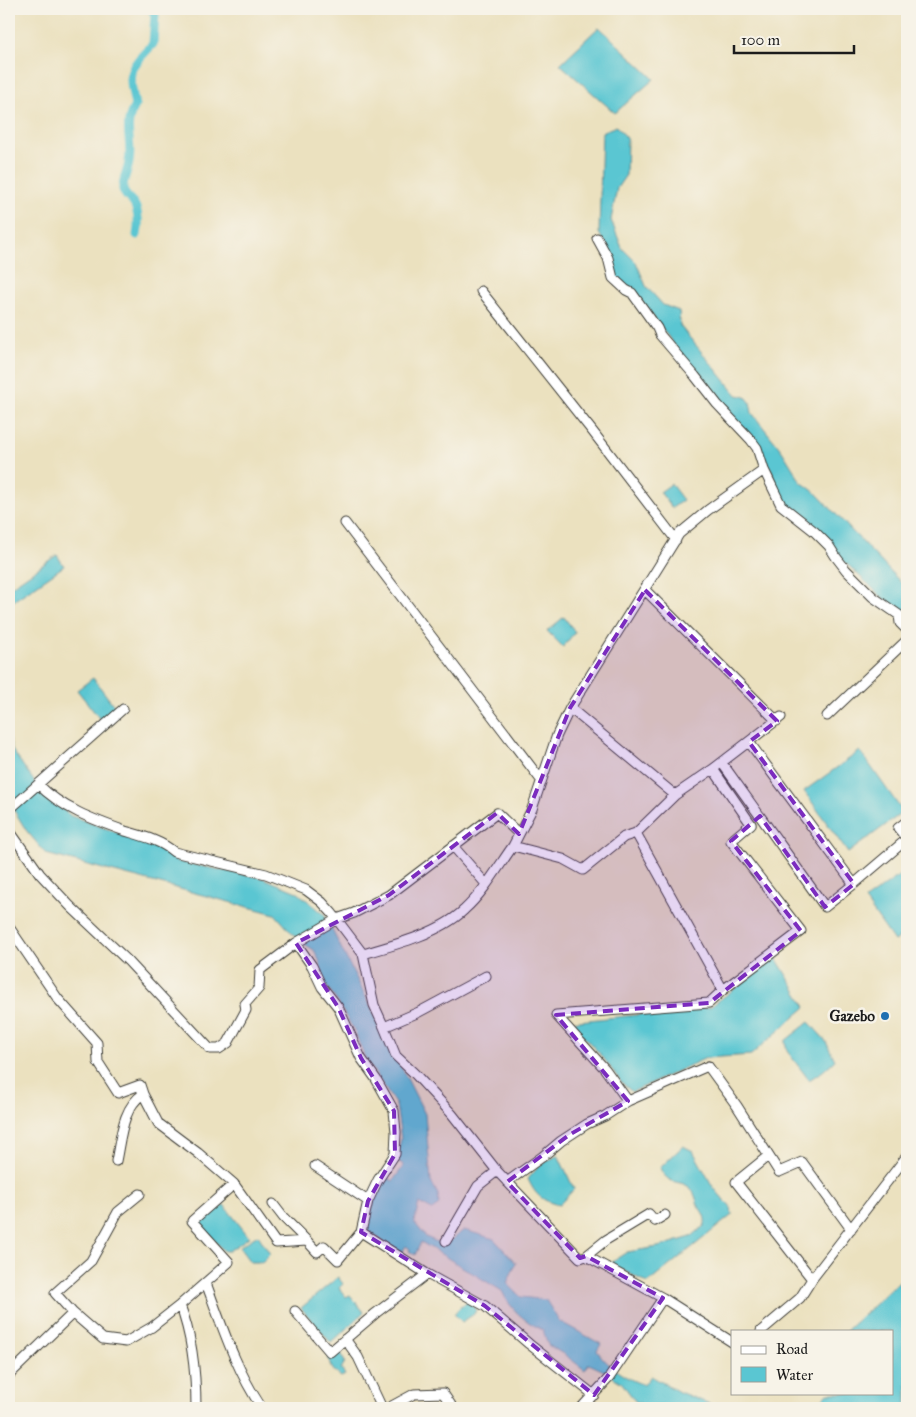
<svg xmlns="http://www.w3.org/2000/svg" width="916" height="1417" font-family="'IM FELL Great Primer',serif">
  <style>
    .water { fill: #5ac6d2; stroke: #3b7177 }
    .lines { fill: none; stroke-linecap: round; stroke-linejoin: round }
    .canal { stroke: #5ac6d2; stroke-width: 9 }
    .street-casing { stroke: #3b3a34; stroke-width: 11 }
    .street { stroke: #fff; stroke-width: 9 }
    .marked { fill: #7b2cbf; fill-opacity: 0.2; stroke: #7b2cbf; stroke-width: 4; stroke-dasharray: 10 6; stroke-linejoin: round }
    .poi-dot { fill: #1f6fb2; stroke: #f7f3e8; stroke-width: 2 }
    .labels { text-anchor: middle; stroke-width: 5; stroke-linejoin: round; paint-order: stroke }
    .poi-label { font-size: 15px; font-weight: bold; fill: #1c1c1c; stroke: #f7f3e8; text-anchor: end }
  </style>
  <rect width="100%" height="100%" fill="#f7f3e8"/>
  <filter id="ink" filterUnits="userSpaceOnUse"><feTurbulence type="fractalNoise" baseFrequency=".02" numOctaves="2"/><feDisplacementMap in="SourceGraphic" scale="10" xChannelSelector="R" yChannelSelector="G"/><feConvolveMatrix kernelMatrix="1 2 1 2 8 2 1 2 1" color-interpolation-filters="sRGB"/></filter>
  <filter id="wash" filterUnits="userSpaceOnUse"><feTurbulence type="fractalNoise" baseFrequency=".0096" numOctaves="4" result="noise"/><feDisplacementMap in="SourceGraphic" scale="20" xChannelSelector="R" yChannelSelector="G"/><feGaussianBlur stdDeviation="1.12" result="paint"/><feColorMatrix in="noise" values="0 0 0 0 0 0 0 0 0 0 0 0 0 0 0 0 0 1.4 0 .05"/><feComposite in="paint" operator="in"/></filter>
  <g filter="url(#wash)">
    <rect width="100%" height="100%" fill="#ebe1bf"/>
    <!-- water -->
    <path class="water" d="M599,27L654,79L615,113L560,64Z
      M616,126L627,138L626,175L617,188L611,220L622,248L636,262L646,286L663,305L679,311L680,326L737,395L746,397L750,402L752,413L782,451L801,482L816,493L907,589V621L792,512L779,495L772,471L755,441L703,383L636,294L616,277L610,253L599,233L602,132Z
      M671,484L683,500L672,508L660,492Z
      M57,555L64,566L9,604V588Z
      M564,617L575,632L563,647L547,631Z
      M93,678L118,711L103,723L77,690Z
      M9,735L12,750L43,794L71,816L157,847L179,862L263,878L297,892L324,914L425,1114L431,1182L438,1194L439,1205L432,1210L419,1203L414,1222L426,1237L444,1245L464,1230L494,1239L516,1263L507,1283L521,1297L546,1300L559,1321L601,1344L597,1351C611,1369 623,1377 644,1385L651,1376L679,1392L715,1406L730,1405L738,1408H650L635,1401L622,1383L604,1371L589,1364L585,1370L565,1355L548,1345L543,1330C525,1322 510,1309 502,1291L421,1242L415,1255L409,1251L410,1249L406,1246L401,1254L365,1229L372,1203L384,1176L393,1181L404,1165L396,1160L401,1139L396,1105L365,1058L354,1030L331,992L324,984L319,960L314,950L299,941L275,914L46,854L26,830L9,802Z
      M860,751L903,812L848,853L804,791Z
      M907,870V933L894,941L865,900Z
      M776,958L806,1007L751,1055L706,1058L632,1092L621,1082L602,1056L570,1022L710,1007Z
      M809,1022L825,1040L835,1060L823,1071L809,1080L787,1051L785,1041Z
      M683,1146L693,1151L713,1187L731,1208L732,1215L648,1283L612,1265L613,1261L627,1252L658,1247L691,1237L705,1225C706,1217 703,1213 699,1207C696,1201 696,1195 691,1189C681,1178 669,1188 660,1168Z
      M558,1155L574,1189L559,1205C542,1201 535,1195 528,1179L539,1166Z
      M224,1205L249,1237L229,1251H224L198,1223Z
      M258,1235L270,1254L262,1262H250L239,1247Z
      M907,1274V1408H814L828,1393H892V1331H846Z
      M338,1277L343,1284L339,1288L346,1297L350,1295L364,1312L331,1343L301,1308Z
      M468,1301L476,1310L474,1314L462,1322L454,1314L460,1307Z
      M340,1350L345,1362L341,1369L345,1375L341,1377C334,1371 329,1367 329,1357Z"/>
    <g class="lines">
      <!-- canal -->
      <path class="canal" d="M137,235C139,227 139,212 134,204C131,199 124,196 123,189C122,180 128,171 129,162C133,141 122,126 135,106C128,70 128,70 153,44L155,14L151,9"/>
    </g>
  </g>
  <g filter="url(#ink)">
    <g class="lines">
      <!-- street casing -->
      <g class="street-casing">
        <path id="street" d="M597,238L608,258L613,278L626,290L632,293L657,328L660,335L695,376L717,404L751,440L757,448L764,470L781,505L814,531L829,546L836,557L846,570L873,597L899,615L900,623L907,630
          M481,291L593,432L676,540
          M345,523L541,780
          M645,590L777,721
          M570,708L557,735L532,809L513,846L563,859L583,870L624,837L636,833L675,795L713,769L781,717
          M827,716L907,640
          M722,763L825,907L854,884L749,742
          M38,784C61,808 94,820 125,831C142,836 160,840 174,852L266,874L306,890L322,902L332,913L363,954L374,1005L384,1027
          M675,795L570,708L679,534L708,510L764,470
          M9,810L123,709
          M9,830L40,874L70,906L128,961L210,1049H219L228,1043L246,1010L245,1004L259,988L260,970L296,943L337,919L354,913L389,895L497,813L519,834
          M636,833L723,990L801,931L731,841L751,824L713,769
          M453,846L486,884
          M854,884L907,839L898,828L907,821
          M9,927L58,999L97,1043L98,1062L118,1093L140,1085L143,1094
          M296,943L312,966L322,987L338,1007L361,1058L376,1079L394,1111L396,1132L395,1154L378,1180L368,1201L361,1232L427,1274L485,1306L529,1344L594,1395
          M363,954C395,945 440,933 464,910C484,892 498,867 513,846
          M486,976L419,1012L384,1027L396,1056L415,1074L452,1114L497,1171
          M556,1015L709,1003L723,990
          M556,1015L605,1069L628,1101
          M768,1156L736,1182L812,1279
          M116,1161C121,1138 122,1108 143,1094L158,1123L198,1153L234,1184
          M315,1166L368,1201
          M507,1182L542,1157L561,1141L587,1124L605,1116L628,1101L708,1066L737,1106L779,1172L802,1162L851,1229
          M273,1204L283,1217L307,1241
          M446,1241L478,1186L497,1171L580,1258L586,1256L663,1298
          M586,1256L606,1240L649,1214L655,1221L665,1215
          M206,1283C222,1326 236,1370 262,1408
          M180,1305L229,1262L192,1221L234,1184L276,1243L307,1241L317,1252L324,1246L338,1260L361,1232
          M295,1311L330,1352L376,1313L427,1274
          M73,1313L55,1293L91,1261L118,1212L140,1194
          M761,1331L800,1298L812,1279L907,1156
          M345,1339L358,1357L382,1408
          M9,1375L73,1313L103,1339L126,1342L152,1327L180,1305C192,1336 196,1376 196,1408
          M388,1408L414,1394L443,1393L453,1408
          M581,1408L609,1378L663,1298L732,1342"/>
      </g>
      <!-- street -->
      <use href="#street" class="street"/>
    </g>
  </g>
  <!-- marked area -->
  <path class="marked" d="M645,590L777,721L749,742L854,884L825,907L760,816L731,841L801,931L709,1003L556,1015L628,1101L569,1135L507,1182L580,1258L586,1256L663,1298L594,1395L485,1306L361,1232L368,1201L395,1154L394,1111L361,1058L338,1007L296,943L389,895L497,813L519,834L570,708Z"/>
  <!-- markers -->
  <circle class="poi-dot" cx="885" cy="1016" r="5"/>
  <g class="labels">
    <!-- poi labels -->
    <g class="poi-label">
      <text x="875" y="1021">Gazebo</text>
    </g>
  </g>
  <!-- margin -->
  <rect width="916" height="1417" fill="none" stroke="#f7f3e8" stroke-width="30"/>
  <!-- legend -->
  <rect x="731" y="1330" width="162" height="65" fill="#f7f3e8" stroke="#9f9d96"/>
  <rect x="741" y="1346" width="25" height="8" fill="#ffffff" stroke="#9f9d96"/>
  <text x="776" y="1354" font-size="15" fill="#1c1c1c">Road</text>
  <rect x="741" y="1367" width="25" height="15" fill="#5ac6d2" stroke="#9f9d96"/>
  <text x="776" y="1380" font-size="15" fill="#1c1c1c">Water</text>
  <!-- scale -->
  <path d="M734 45v8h120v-8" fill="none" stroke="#1c1c1c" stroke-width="2.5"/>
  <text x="741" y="45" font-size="15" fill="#1c1c1c" stroke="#f7f3e8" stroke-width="4" paint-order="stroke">100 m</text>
</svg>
